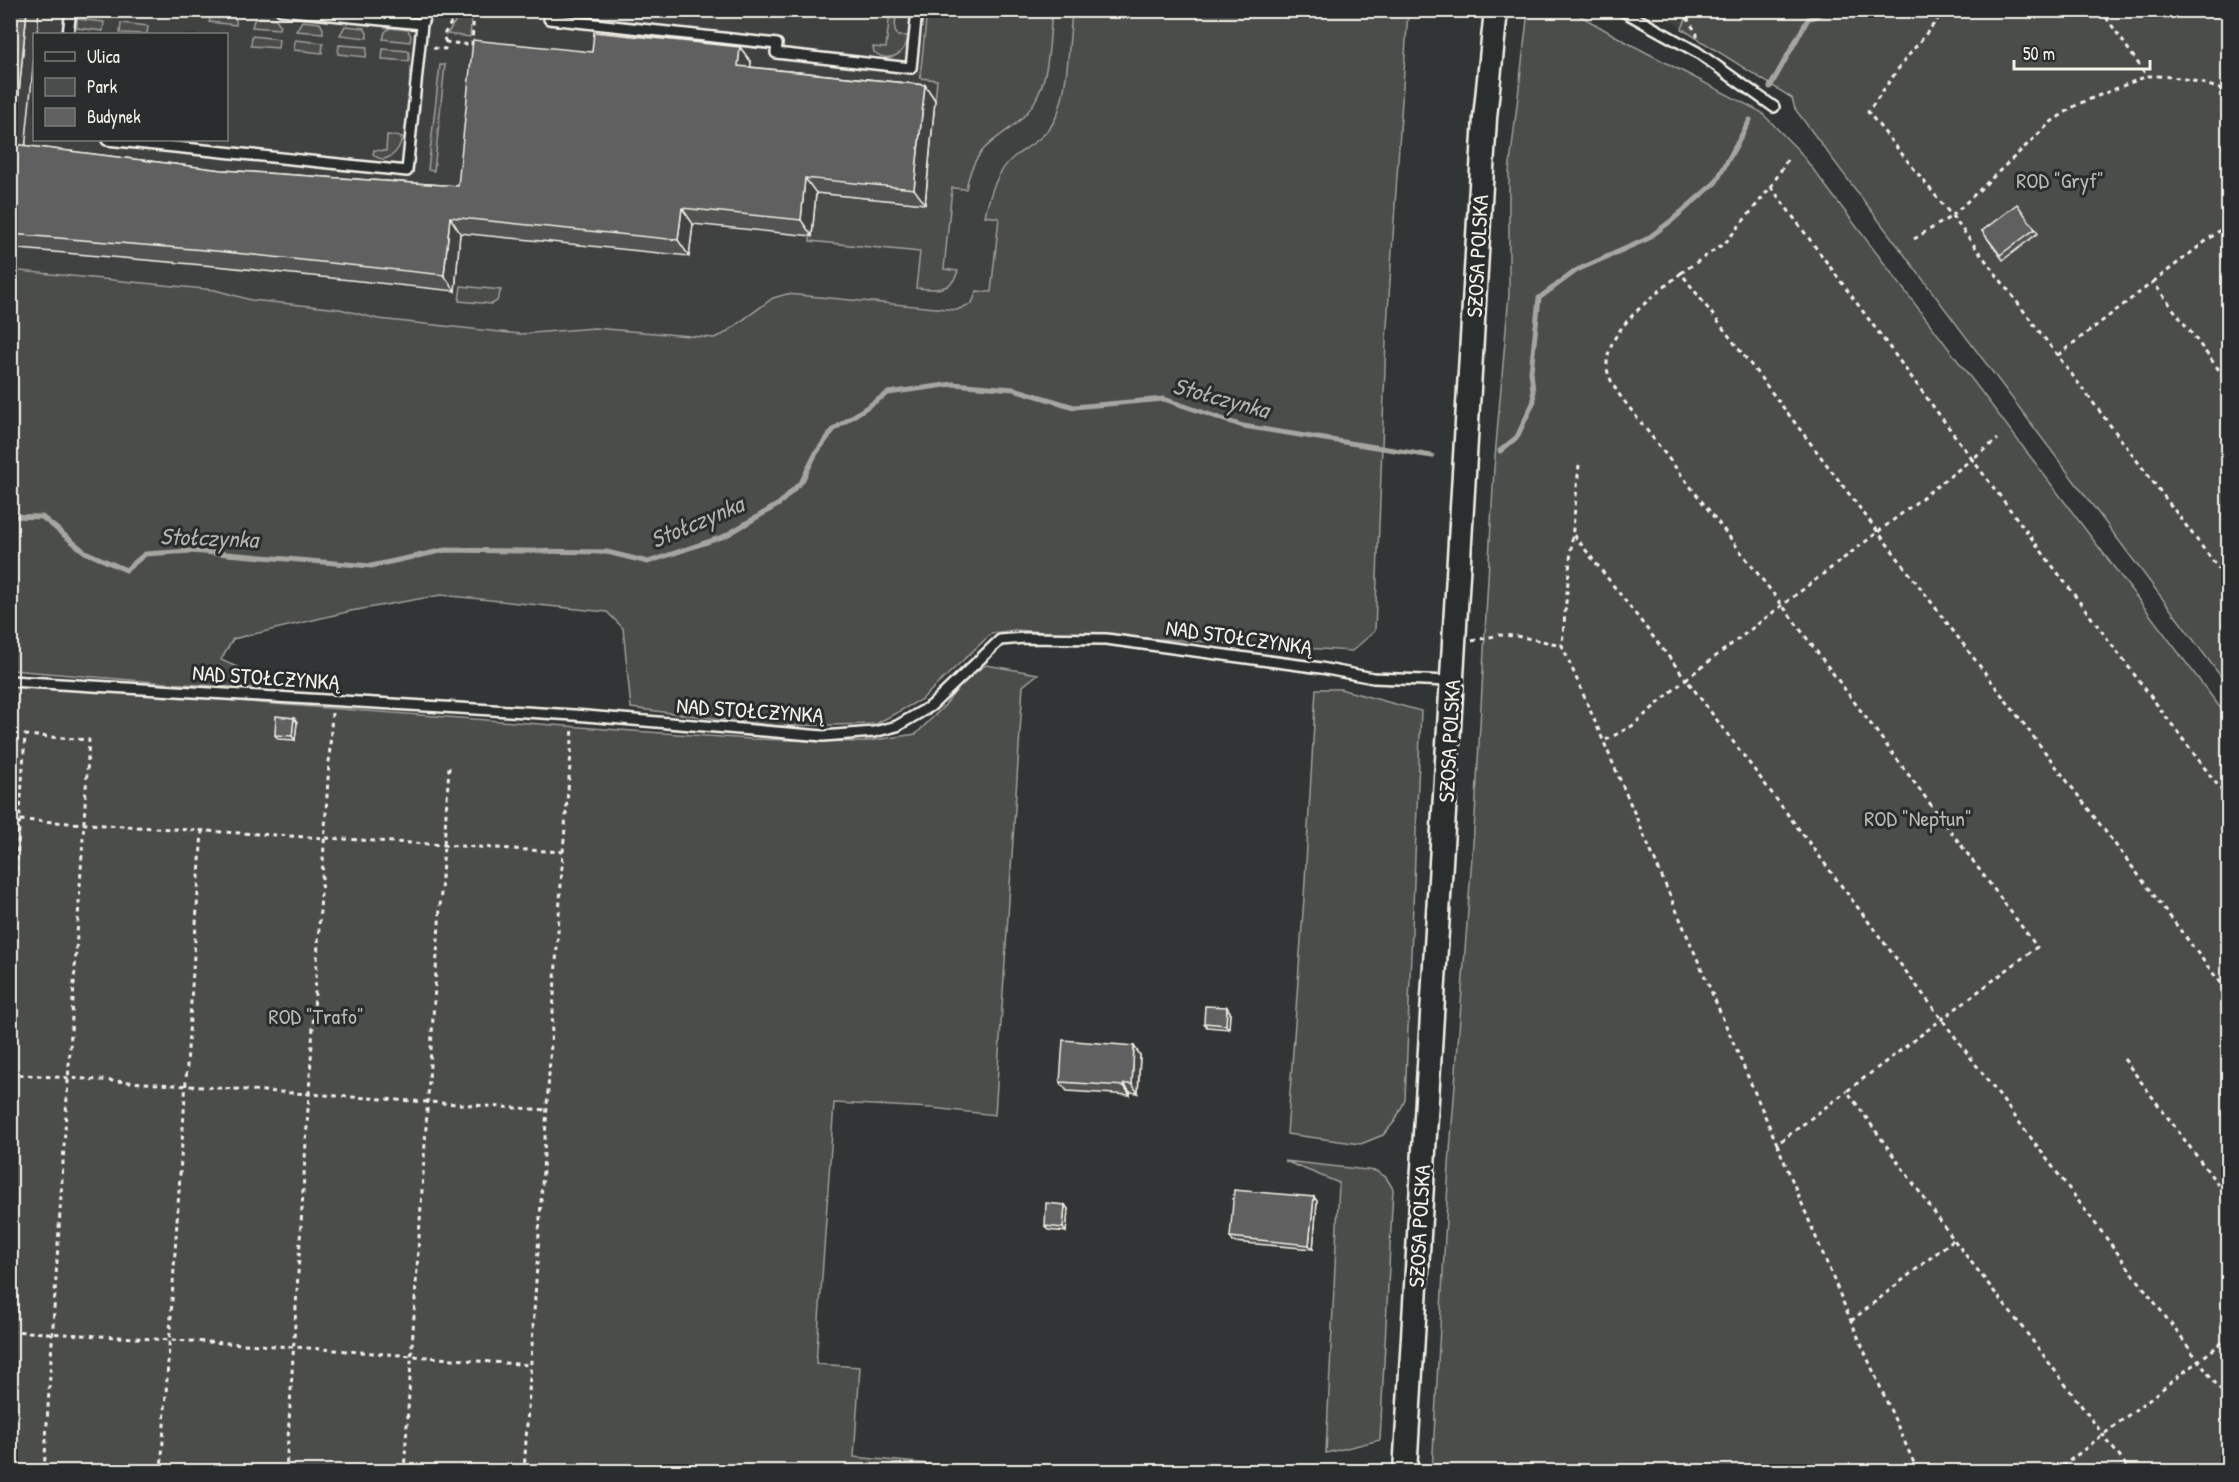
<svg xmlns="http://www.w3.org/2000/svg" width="2239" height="1482" font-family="'Patrick Hand',sans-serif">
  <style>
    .built { fill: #404242; fill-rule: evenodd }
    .green { fill: #4b4d4c; stroke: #a09f9a; stroke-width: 1.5 }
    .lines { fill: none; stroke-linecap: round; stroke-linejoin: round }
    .stream { stroke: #a6a5a0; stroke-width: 5 }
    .service-casing { stroke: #f4f1e8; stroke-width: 14 }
    .tertiary-casing { stroke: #f4f1e8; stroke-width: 27 }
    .path { stroke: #f4f1e8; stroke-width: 3; stroke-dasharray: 4.5 4.5; stroke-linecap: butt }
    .service { stroke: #2a2d2e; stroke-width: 9 }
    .tertiary { stroke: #2a2d2e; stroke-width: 22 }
    .wall { fill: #525352; stroke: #f4f1e8; stroke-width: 1.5 }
    .shaded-wall { fill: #424342; stroke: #f4f1e8; stroke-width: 1.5 }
    .building { fill: #5f605f; stroke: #f4f1e8; stroke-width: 1.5 }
    .labels { text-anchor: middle; stroke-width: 6; stroke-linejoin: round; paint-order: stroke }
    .park-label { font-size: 22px; fill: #b9b8b1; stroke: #2a2d2e }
    .street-label { font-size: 22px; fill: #f4f1e8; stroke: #2a2d2e }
    .water-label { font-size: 24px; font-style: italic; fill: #b3b2ac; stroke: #2a2d2e }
  </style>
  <rect width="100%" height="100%" fill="#323535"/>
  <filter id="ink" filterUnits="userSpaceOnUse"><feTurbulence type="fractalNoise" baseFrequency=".0167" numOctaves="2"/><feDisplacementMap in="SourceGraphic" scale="12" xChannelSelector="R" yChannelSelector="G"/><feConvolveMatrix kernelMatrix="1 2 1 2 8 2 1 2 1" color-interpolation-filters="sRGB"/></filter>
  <g filter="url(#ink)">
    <!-- built -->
    <path class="built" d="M11,11H1092L1058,326L708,358L11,496ZM34,34H226V140H34Z
      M1659,11H1689L1682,29Z"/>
    <!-- green -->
    <path class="green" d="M1689,10L2228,11V686L1795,109L1792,98L1682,29Z
      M462,11H472L470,37L447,34Z
      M890,11H896L895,31L898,36H908C906,54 890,64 874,52L873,47L886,48Z
      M927,11H1052C1049,40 1050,75 1035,101C1012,141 976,132 966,189L952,188L944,269L958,271C952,292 935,290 916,288L920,252L810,241L816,193L925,204L937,80L920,78Z
      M1072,11H1408L1386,341L1375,631L1352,651L1015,630L992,633L922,699L876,724L778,726L631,708L623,628L607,612L441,595L351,611L233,639L221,660L255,675L251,688L166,683L11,670L10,270L215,290L251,300L340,309L378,319L520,334L594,328L714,338L722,335L773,298L787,294L957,310L972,303L977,291L991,292L999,218L985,216C990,194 997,170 1015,156C1029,146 1044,138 1053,123C1068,99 1069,40 1072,11Z
      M1528,11H1572L1628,43L1761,112L1800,152L2228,718V1471H1432L1449,1165L1475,816L1494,469L1509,294V173Z
      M217,12L232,15L236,20V25L209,22L211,16Z
      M260,17L276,19L280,25L279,29L252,27L254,20Z
      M77,19L104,22L103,31L77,28Z
      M302,21L320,23L323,29V33L296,31Z
      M121,23L148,26L147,34L120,33Z
      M345,26L364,28L367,33V38L340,35Z
      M390,28L408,30L411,36L410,42L383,39L385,32Z
      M252,36L279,39L278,48L251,46Z
      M295,40L323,43L322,53L294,50Z
      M339,45L367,47L366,57L338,54Z
      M383,49L409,51V61L382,59Z
      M440,65H445L434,171L428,170Z
      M387,135L402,137C400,151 386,167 373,154L374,150L386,151Z
      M461,286L501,290L497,301L492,304L459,301Z
      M986,665L1038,674L1023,686L995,1115L932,1108L834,1103L816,1364L860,1367L854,1457L929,1464L928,1471H536L537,1463L535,1472L11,1471L10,684L619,730L751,739L861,742L916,734L945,705L966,678Z
      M1316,689H1340L1421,711L1405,1100L1395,1121L1383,1135L1361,1144L1287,1134L1304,898Z
      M1285,1161L1376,1171L1386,1177L1393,1189L1380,1440L1326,1453L1339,1183Z"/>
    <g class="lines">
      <!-- stream -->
      <path class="stream" d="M1770,87L1808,19L1831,10
        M1500,451L1517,437L1534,401L1531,371L1539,298L1577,270L1647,239L1671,221L1716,182L1750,120
        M10,516L42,517L85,552L126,570L145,554L191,551L371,566L445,550L607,552L648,562L725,536L779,504L802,481L816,453L834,429L888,393L953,384L1014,389L1074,407L1164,399L1243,426L1432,456"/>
      <!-- service casing -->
      <g class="service-casing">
        <path id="service" d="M281,10L422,24
          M550,10L549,19L777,44L776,53L911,68L917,10
          M1621,10L1697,52L1774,107
          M68,34L71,10
          M107,140L407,171L422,24L428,10
          M10,681L574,715L823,736L874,732L897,726L931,706L1000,640L1024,638L1106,639L1321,668L1373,678L1450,681"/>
      </g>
      <!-- tertiary casing -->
      <g class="tertiary-casing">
        <path id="tertiary" d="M1405,1472L1485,118L1496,10"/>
      </g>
      <!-- path -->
      <path class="path" d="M1682,10L1697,34V38
        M1945,10L1901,65L1868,112L1952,216L2228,581
        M2101,10L2147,76C2176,75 2202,82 2228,92
        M446,42L443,36L459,10
        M433,48L445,49L446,42L472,45L474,10
        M1787,160L1771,187L1726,242L1681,273L1878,532L1686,679L2228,1400
        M1771,187L1972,459L1998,439
        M1914,239L1952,216L2051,122L2078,104L2147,76
        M1681,273C1655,296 1605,329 1607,367C1607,375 1614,386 1618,393L1782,605L2037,947L1847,1091L1954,1240L2032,1340L2131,1472
        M2153,282L2228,224
        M2058,355L2153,282L2228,382
        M1579,465L1562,645L1777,1144L1847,1091
        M1574,535L1686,679L1632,726L1602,742
        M1472,641L1499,635L1516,636L1562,645
        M2228,799L1972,459L1878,532L2228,993
        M20,820L563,852
        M10,969L25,735L89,740L44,1472
        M2124,1059L2228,1198
        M10,1074L547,1110
        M1777,1144L1851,1321L1918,1472
        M1851,1321L1953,1240
        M10,1331L295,1347L531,1365
        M161,1472L202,830
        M286,1472L332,713
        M404,1472L449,767
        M524,1472L563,852L573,728
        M2055,1472L2228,1338"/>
      <!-- service -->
      <use href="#service" class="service"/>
      <!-- tertiary -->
      <use href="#tertiary" class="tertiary"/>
    </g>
    <!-- wall -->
    <path class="wall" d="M10,10L26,146L222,170L458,186L592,52L751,62L750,67L925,85L935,100L925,204L816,193L812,236L693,224L689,256L460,233L455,291L226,267L19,249L17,246L10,245Z
      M2035,229L2038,233L2003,260L1982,231Z
      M294,718L297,722L295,740L278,739L275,735Z
      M1230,1012L1229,1029L1207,1027L1204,1023Z
      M1140,1055L1138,1093L1130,1092V1095L1067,1091L1060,1082Z
      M1314,1197L1317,1201L1313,1249L1233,1242L1230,1237Z
      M1065,1205L1068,1209L1066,1232L1048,1230L1045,1226Z"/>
    <!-- shaded-wall -->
    <path class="shaded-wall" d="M27,10H39L37,34H34V58L24,160L14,144Z
      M740,47L751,62L749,82L738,66Z
      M925,85L935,100L925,204L914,189Z
      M805,178L816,193L812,236L801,220Z
      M682,208L693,224L689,256L678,240Z
      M450,217L460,233L455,291L444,275Z
      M294,718L297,722L295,740L292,736Z
      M1227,1007L1230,1012L1229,1029L1226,1025Z
      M1134,1046L1140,1055L1138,1093L1132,1084Z
      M1124,1084L1130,1092V1095L1124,1086Z
      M1314,1197L1317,1201L1313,1249L1309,1245Z
      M1065,1205L1068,1209L1066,1232L1063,1228Z"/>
    <!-- building -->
    <path class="building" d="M10,10H27L14,144L222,170L458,186L473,40L592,52L594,32L740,47L738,66L925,85L914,189L805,178L801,220L682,208L678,240L450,217L444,275L216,251L10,234Z
      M2017,204L2035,229L2000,255L1982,231Z
      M276,716L294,718L292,736L275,735Z
      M1205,1006L1227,1007L1226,1025L1204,1023Z
      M1063,1040L1134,1046L1132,1084H1124V1086L1060,1082Z
      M1234,1190L1314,1197L1309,1245L1230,1237Z
      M1046,1203L1065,1205L1063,1228L1045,1226Z"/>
  </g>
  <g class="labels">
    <!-- park labels -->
    <g class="park-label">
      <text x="2060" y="188">ROD "Gryf"</text>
      <text x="1918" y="826">ROD "Neptun"</text>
      <text x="316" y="1024">ROD "Trafo"</text>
    </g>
    <!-- street labels -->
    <g class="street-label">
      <text transform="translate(1477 256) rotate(-87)" y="8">SZOSA POLSKA</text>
      <text transform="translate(1239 637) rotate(8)" y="8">NAD STOŁCZYNKĄ</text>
      <text transform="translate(266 677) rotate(4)" y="8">NAD STOŁCZYNKĄ</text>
      <text transform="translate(750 710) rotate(4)" y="8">NAD STOŁCZYNKĄ</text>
      <text transform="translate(1449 741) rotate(-87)" y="8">SZOSA POLSKA</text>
      <text transform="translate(1419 1226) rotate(-87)" y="8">SZOSA POLSKA</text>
    </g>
    <!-- water labels -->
    <g class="water-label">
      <text transform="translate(1221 398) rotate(15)" y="8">Stołczynka</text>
      <text transform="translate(697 522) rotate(-23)" y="8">Stołczynka</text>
      <text transform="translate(209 538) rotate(2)" y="8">Stołczynka</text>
    </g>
  </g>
  <!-- margin -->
  <rect width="2239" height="1482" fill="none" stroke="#2a2d2e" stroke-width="36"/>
  <rect x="18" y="18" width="2203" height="1446" fill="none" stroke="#f4f1e8" stroke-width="2" filter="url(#ink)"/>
  <!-- legend -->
  <rect x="33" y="33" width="195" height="108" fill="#2a2d2e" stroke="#7b7b78" stroke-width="1.5"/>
  <rect x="45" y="52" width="30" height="9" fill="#2a2d2e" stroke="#7b7b78" stroke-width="1.5"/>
  <text x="87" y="63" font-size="18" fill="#f4f1e8">Ulica</text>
  <rect x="45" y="78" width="30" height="18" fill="#4b4d4c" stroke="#7b7b78" stroke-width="1.5"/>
  <text x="87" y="93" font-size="18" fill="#f4f1e8">Park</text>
  <rect x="45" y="108" width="30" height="18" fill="#5f605f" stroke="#7b7b78" stroke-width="1.5"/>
  <text x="87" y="123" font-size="18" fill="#f4f1e8">Budynek</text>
  <!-- scale -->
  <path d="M2014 60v9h136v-9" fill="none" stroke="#f4f1e8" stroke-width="3"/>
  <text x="2023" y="60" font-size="18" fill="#f4f1e8" stroke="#2a2d2e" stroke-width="4.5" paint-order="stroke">50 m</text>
</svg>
